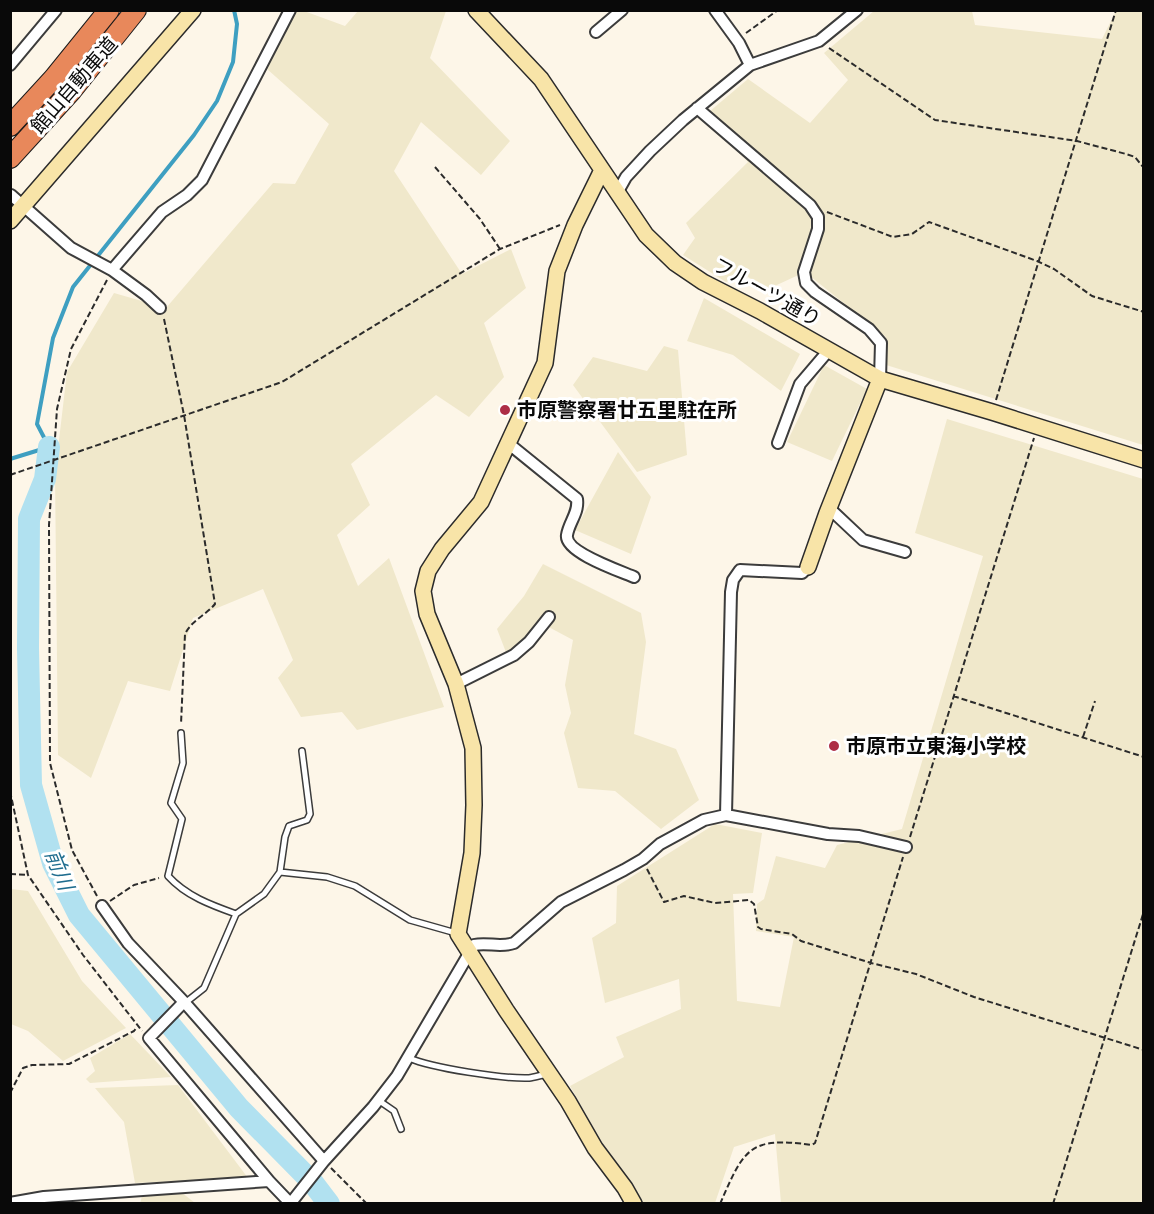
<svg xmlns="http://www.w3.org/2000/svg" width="1154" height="1214" font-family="'Roboto Serif','Noto Sans JP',serif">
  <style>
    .farmland { fill: #f0e8cb }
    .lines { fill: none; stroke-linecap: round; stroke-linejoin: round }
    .stream { stroke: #3e9fc1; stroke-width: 4 }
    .river { stroke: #b1e1f0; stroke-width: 22 }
    .lane-casing { stroke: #3c3c3c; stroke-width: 8 }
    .street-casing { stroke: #3c3c3c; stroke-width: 14 }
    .secondary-casing { stroke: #2b2b2b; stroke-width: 18 }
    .highway-casing { stroke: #1a1a1a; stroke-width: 22 }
    .path { stroke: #2b2b2b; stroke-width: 2; stroke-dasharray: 6 3; stroke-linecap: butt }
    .lane { stroke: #fff; stroke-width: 5 }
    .street { stroke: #fff; stroke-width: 10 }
    .secondary { stroke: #f8e4a8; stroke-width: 15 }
    .highway { stroke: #e8885b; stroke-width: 20 }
    .poi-dot { fill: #ad2e46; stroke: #fff; stroke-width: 2 }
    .labels { text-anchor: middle; stroke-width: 6; stroke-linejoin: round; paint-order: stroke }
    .street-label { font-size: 20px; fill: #090909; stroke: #fff }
    .poi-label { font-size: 20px; font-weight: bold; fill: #090909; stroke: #fff; text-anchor: start }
    .water-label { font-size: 21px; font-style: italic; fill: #1f6d8f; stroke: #fff }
  </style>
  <rect width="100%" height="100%" fill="#fdf6e8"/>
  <!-- farmland -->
  <path class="farmland" d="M281,11H304L345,26L358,11H446L430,58L510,141L481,175L421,122L394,171L462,274L511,249L526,288L484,323L504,377L469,417L436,395L351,464L370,505L337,535L358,586L389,558L444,707L357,730L342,712L301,717L278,678L293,660L263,589L193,618L170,691L128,681L91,778L58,755L55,474L67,372L114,293L166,308L273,183L295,184L329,124L267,69Z
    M874,11H972L975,25L1102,39L1116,11H1143V445L883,364L886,337L805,272L766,290L743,273L726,282L683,255L695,238L686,223L748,162L703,117L748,79L810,123L848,80L824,53Z
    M704,298L800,354L781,391L733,355L687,341Z
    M664,346L678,350L687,455L637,472L573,385L593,357L647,371Z
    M824,365L867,389L832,461L787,442Z
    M947,419L1143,479V1203H781L775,1134L734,1147L715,1203H636L570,1086L624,1057L616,1037L681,1009L679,979L605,1003L592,938L616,923L617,886L715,824L762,833L753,893L733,894L737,1001L780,1007L794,937L756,931L757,904L764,899L776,856L825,868L837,845L902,829L983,556L915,533Z
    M618,452L651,497L631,554L575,530Z
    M543,564L641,613L646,642L634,734L676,749L699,800L661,829L615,791L578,788L564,733L571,713L565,685L573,640L543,624L509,660L497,629L524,596Z
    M11,889L28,891L82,981L126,1028L63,1061L28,1031L11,1024Z
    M130,1034L171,1077L90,1083L86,1079L95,1071L90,1058Z
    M178,1085L248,1178L135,1183L124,1122L95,1088Z
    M181,1192L195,1203L140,1204L142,1196Z"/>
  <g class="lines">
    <!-- stream -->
    <path class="stream" d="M10,459L49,447L37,424L53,338L73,287L194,135L217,101L233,62L237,24L234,10"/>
    <!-- river -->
    <path class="river" d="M49,447L45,479L29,519L28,648L31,785L53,863L79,915L239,1108L313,1183L329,1204"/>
    <!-- lane casing -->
    <g class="lane-casing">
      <path id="lane" d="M181,733L183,763L171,803L182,819L168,876C186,896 211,905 236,914
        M280,872L285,837L289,826L307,820L310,814L302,751
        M185,1003L204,988L236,914L264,894L280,872L327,877L355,886L410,920L456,933
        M409,1058C432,1068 504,1079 529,1078C535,1077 542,1075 548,1074
        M378,1100L394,1111L401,1129"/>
    </g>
    <!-- street casing -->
    <g class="street-casing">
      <path id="street" d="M715,10L739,43L750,65
        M596,32L622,10
        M10,65L56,10
        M697,108L810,205L818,217V229L804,272L806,283L815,292L869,329L881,343L880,379
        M617,193L626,177L650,151L683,120L750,65L819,41L857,10
        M11,195L71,248L112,270L146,295L160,308
        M112,270L162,212L187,195L202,180L290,10
        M778,443L800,384L829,350
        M509,444L577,499C579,513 569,522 567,535C564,552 620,571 634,577
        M829,508L863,540L905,552
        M456,684L514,655L529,642L549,617
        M726,815L731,592L733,580L740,570L802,573L808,567
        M102,906L128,943L185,1003L324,1161
        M181,1005L149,1038L269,1181
        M10,1203L44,1197L269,1181L290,1203
        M290,1204L324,1161L373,1107L397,1076L474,945C488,942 500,948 514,943L561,902L624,870L643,859L660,844L704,820L726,815L828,834L859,836L906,847"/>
    </g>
    <!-- secondary casing -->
    <g class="secondary-casing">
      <path id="secondary" d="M476,10L541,79L646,235L675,263L703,282L760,311L880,379L992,412L1144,460
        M602,170L575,225L557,271L545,363L481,502L442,549L428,571L423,591L427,614L456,684L473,748L474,805L472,853L458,934L506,1010L568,1101L595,1148L625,1188L634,1204
        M10,221L193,10
        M808,567L827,513L880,379"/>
    </g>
    <!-- highway casing -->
    <g class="highway-casing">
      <path id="highway" d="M10,126L54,78L109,10
        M10,158L72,90L136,10"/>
    </g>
    <!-- path -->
    <path class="path" d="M746,33L778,10
      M829,48L935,120L1077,141L1126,154L1135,157L1143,167
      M435,167L480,219L500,249
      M827,212L893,237L912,234L929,222L1037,261L1054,269L1092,296L1144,312
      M164,319L184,415L215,604C206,615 191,621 185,634L181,724
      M996,400L1116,10
      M10,475L282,382L500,249L560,225
      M953,696L1144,757
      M1083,737L1095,701
      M10,791L28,875L83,955L142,1031
      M910,837L1034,438
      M647,869L664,902L684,896L715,903L749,900L754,904L758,927L761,929L792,934L801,941L871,963L916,974L974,997L1144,1050
      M10,874L28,875
      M97,896L72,850L50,763L49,525L57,409L71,349L107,280
      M110,901L134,885L159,878
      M10,1093L23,1068L32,1065L69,1064L134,1031L137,1027
      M331,1168L367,1204
      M720,1204C744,1149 749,1136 812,1145L815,1143L903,857
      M1053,1204L1144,911"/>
    <!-- lane -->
    <use href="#lane" class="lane"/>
    <!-- street -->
    <use href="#street" class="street"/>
    <!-- secondary -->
    <use href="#secondary" class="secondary"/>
    <!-- highway -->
    <use href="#highway" class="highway"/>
  </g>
  <!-- markers -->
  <g class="poi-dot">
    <circle cx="505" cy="410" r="6"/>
    <circle cx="834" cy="746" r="6"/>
  </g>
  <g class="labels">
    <!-- street labels -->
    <g class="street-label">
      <text transform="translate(74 85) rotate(-49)" y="7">館山自動車道</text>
      <text transform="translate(767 292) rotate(29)" y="7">フルーツ通り</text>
    </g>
    <!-- poi labels -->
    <g class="poi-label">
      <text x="517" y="417">市原警察署廿五里駐在所</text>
      <text x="846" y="753">市原市立東海小学校</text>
    </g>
    <!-- water labels -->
    <g class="water-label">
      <text transform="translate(59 870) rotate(68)" y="7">前川</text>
    </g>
  </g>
  <!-- border -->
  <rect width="1154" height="1214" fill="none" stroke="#090909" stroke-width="24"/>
</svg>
